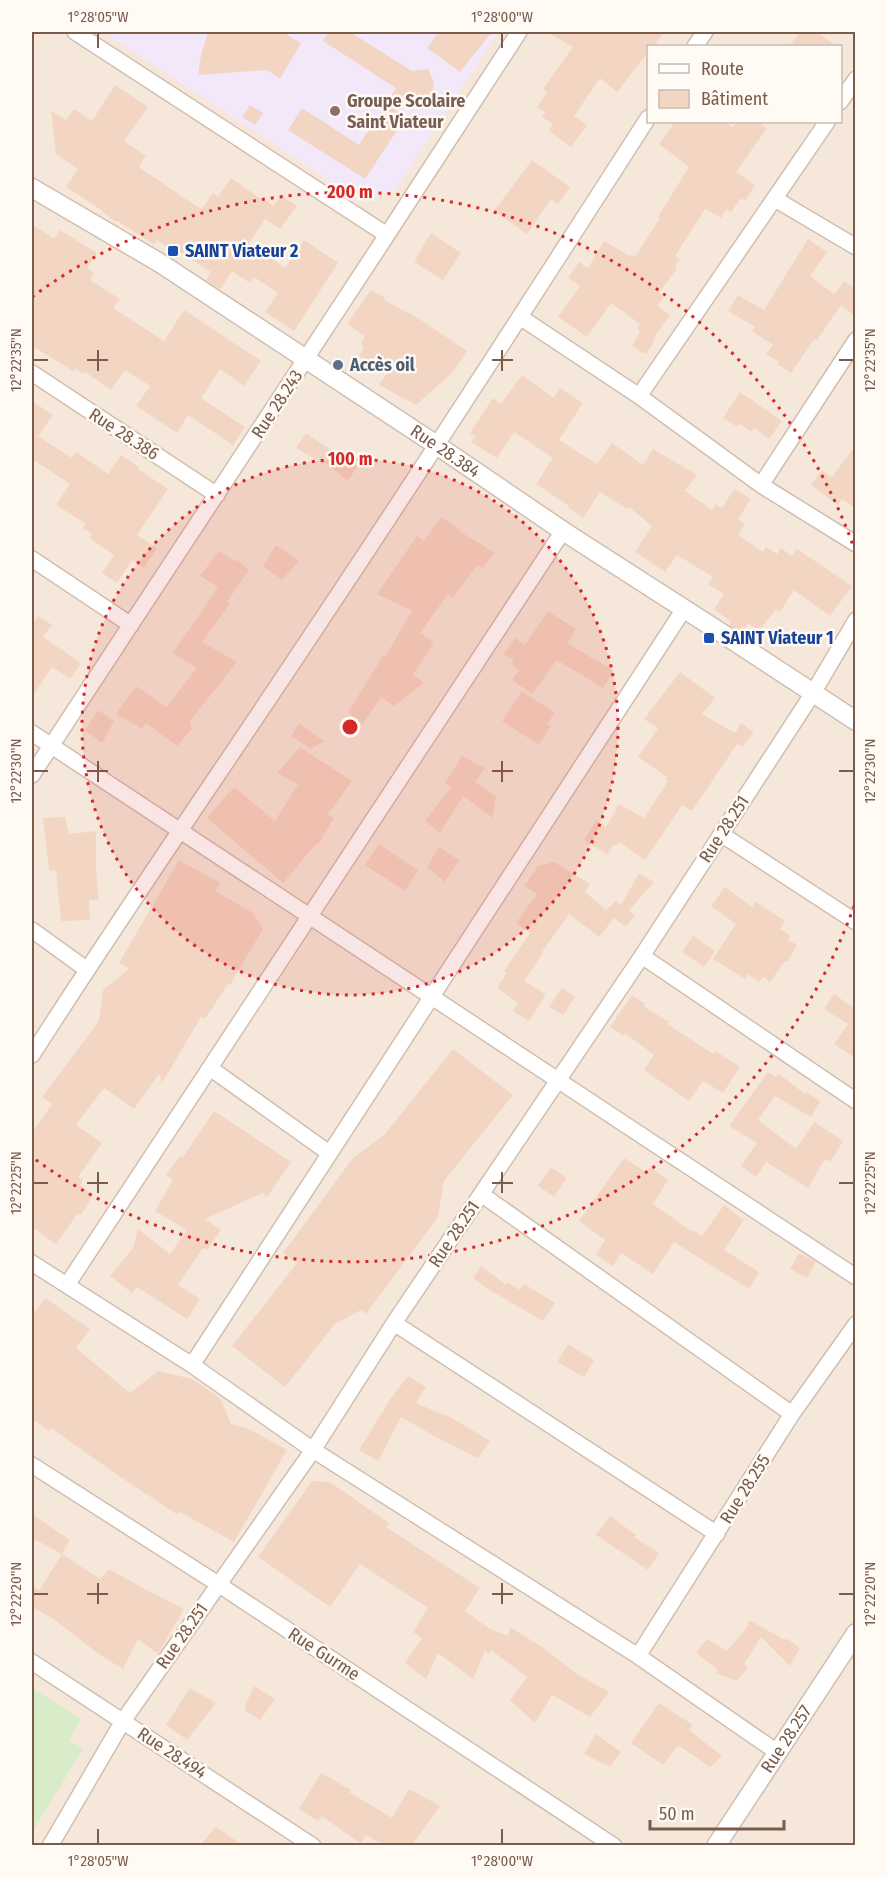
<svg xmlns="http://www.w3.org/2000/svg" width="887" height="1877" font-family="'Fira Sans Condensed',sans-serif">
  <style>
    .residential { fill: #f5e8da; fill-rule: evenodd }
    .education { fill: #f3e8fa }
    .green { fill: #d8ecc9 }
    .building { fill: #f3d5c3 }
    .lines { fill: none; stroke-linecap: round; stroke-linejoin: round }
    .minor-casing { stroke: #d1beb0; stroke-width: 18 }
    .tertiary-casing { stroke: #d1beb0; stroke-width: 21 }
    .minor { stroke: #fff; stroke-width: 15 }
    .tertiary { stroke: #fff; stroke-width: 18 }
    .ticks { fill: none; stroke: #7a5c4d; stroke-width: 2 }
    .ring { fill: none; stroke: #d62828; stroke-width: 3; stroke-dasharray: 3 6 }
    .education-dot { fill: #8d6e63; stroke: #fffaf3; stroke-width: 2 }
    .transit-dot { fill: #1a4fb4; stroke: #fffaf3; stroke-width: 2 }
    .service-dot { fill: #5c6f8a; stroke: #fffaf3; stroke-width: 2 }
    .labels { text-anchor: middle; stroke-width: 5; stroke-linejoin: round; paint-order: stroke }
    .education-label { font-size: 18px; font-weight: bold; fill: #785e54; stroke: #fffaf3; text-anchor: start }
    .transit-label { font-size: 18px; font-weight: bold; fill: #164399; stroke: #fffaf3; text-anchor: start }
    .service-label { font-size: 18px; font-weight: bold; fill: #4e5e75; stroke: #fffaf3; text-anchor: start }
    .street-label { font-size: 18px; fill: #7a5c4d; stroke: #fffaf3 }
    .centre { fill: #d62828; stroke: #fffaf3; stroke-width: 3 }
    .ring-label { font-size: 18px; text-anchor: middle; font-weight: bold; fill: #d62828; stroke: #fffaf3; stroke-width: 5; stroke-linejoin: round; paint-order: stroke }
    .neatline { fill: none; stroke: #7a5c4d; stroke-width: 2 }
    .ticks-label { font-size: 15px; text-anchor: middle; fill: #7a5c4d }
  </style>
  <rect width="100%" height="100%" fill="#fdf6ec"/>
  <!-- residential -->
  <path class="residential" d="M32,32H855V1845H32ZM648,46H840V122H648Z"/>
  <!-- education -->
  <path class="education" d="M104,32H498L395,190L362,202Z"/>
  <!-- green -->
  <path class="green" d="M32,1688L81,1719L69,1740L83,1749L32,1832Z"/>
  <!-- building -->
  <path class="building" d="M208,32H286L287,35L301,43L280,79L267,70L198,75L201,55Z
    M329,32H350L412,71L428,69L434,82L433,89L430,94L425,98L386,103L396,88L323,41Z
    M439,32H492L460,72L427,48Z
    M547,32H665L653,46H648V52L617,92L600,78L574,116L587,125L571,147L549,131L553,124L542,117L545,112L537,107L547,92L543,89L573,47Z
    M801,32H817L836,46H789Z
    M115,85L148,107L124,141L146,156L139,167L193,204L202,209L213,193L218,197L231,178L264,201L265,200L274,206L281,195L297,206L280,229L265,219L249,243L285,268L304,240L338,263L294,331L265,312L278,293L254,277L250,283L232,271L220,289L206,280L211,272L174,248L172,250L157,240L154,244L117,221L116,222L102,212L103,211L66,187L78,169L56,154L51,111L66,120L74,109L92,121Z
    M386,104L406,117L365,179L288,130L302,108L359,145Z
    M250,105L263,113L255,125L242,117Z
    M675,122H724L733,127L737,122H757L767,128L736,172L755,185L745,201L741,198L731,212L726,209L721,218L705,209L675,256L680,259L675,266L677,268L659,293L664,297L657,306L670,315L654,337L656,338L646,354L632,346L640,332L637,329L640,324L611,303L587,337L558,317L580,286L568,278L579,262L588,268L604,241L630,256L631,254L635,257L660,218L658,217L689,167L659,144Z
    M532,160L570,187L558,204L551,199L527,234L494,211Z
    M32,224L54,239L60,230L97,253L87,268L94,273L90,280L120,299L113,308L164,341L184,310L261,361L244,386L220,369L201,398L245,427L233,445L188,415L177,433L136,406L150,386L125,370L111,390L85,372L84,374L75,368L73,371L32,346Z
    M431,233L461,253L443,280L414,262Z
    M808,239L827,252L810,276L834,294L844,281L855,289V316L841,305L817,340L814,339L791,373L777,364L779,362L766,354L773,345L752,331L755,327L728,311L738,295L764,310Z
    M371,290L385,298L384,300L418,318L467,351L453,372L416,405L379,385L387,373L359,356L364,347L361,343L365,336L347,324Z
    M522,375L554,398L560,388L583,403L559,440L597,464L612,443L643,465L653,449L697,475L685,491L712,510L716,504L722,508L734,489L751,499L738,519L745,524L738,535L763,552L766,547L777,554L781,548L792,556L797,549L852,586L830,616L794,590L780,612L776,609L759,631L748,623L742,633L729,625L731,622L714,609L724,594L708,584L713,577L677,555L665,572L635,552L652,526L629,507L627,509L600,492L583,518L568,507L569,506L536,484L553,458L514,432L497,458L471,442L475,436L470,433L493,398L501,404Z
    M740,392L782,421L769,439L754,428L752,432L740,424L738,427L723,418Z
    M32,401L53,415L38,436L72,458L76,452L108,474L121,455L139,467L138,469L168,489L137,535L157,548L144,568L132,560L117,583L102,573L114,555L89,538L92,534L83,528L86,524L56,505L70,484L32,459Z
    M306,433L357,467L348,481L324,462L323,464L296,448Z
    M855,446V508L842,499L838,505L811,485L822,470L832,477Z
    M441,517L460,529L459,531L495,553L482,568L477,565L453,598L448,594L420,633L434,642L413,675L424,683L394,706L381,697L362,725L348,712L383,656L385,657L412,611L377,594L417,536L424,541Z
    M276,545L299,561L282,580L263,566Z
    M219,551L235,561L236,559L249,570L227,602L230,604L202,642L237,662L190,721L192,729L177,746L146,723L142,729L116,714L136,686L166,707L197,668L173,653L218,587L200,576Z
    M548,611L576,629L567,643L614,671L603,688L557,660L532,694L512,680L519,670L511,664L514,661L504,654L515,638L525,645Z
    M38,616L52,625L43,637L81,663L70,679L52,667L32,697V626Z
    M680,672L715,698L702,714L735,733L741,723L754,733L742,747L737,744L692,811L682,805L645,860L619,842L616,846L614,844L608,855L584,840L596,820L606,827L619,804L644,818L668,781L665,779L667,777L638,757L658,728L644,719Z
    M522,691L555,713L547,724L551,726L539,745L502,721Z
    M98,710L114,721L102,743L85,730Z
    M299,723L324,741L311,749L291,736Z
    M300,747L352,781L328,814L334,818L318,845L316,844L283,883L207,818L234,787L275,821L298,784L277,773Z
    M462,756L485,768L475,782L496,796L493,818L463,796L440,833L425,821L451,787L445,783Z
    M65,817L69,834L96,831V870L99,900H89L90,920L61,921L56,870L49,871L43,818Z
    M379,844L418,870L405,891L365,865Z
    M439,847L459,860L445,882L427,867Z
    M179,860L220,883L215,891L253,913L263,929L230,985L228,984L205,1019L201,1017L162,1083L159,1074L134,1109L104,1088L76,1125L102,1143L78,1177L83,1180L80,1185L93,1195L81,1215L78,1213L56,1244L32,1227V1133L52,1104L42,1097L99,1021L103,990L129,969L119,963Z
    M554,862L590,884L585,892L606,910L616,901L621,905L639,873L654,882L629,910L635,915L626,927L614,918L599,937L569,914L542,952L543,953L524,981L546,994L529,1021L513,1011L518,1003L497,988L507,973L504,971L530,933L516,923L537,894L524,886L538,866Z
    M725,887L752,907L756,902L785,921L780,929L791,936L788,940L797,945L787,962L785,961L770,982L763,977L759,982L748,974L745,979L713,959L736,924L711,906Z
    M693,936L715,951L704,967L682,952Z
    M562,988L575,997L563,1015L549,1007Z
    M834,994L855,1009V1058L834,1044L848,1024L824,1009Z
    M632,995L645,1004L643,1006L669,1022L667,1024L713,1054L715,1051L740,1067L723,1093L703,1081L689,1101L644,1070L654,1055L625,1033L624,1036L610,1027Z
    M453,1049L513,1095L444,1181L438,1217L366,1314L361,1310L335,1324L285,1387L232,1346L297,1263L283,1253L353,1158L384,1135Z
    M768,1072L776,1077L779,1074L805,1094L806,1092L820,1101L811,1117L775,1096L758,1120L796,1149L814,1122L843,1141L830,1162L825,1159L808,1188L766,1162L756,1177L741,1166L757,1143L729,1126Z
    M214,1111L291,1162L267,1197L262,1193L205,1219L221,1230L207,1250L203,1248L178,1285L200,1299L187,1319L137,1287L132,1293L110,1276L133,1248L138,1229L170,1254L187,1230L155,1211L173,1180L166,1175L180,1156L183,1157Z
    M624,1158L646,1172L650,1167L668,1180L653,1204L692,1232L693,1230L702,1236L724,1205L744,1220L724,1250L759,1272L749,1289L674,1242L653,1274L621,1253L613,1266L596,1255L605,1240L579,1221Z
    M551,1167L567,1178L554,1197L538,1186Z
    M799,1253L816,1262L807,1278L790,1269Z
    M481,1266L506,1285L507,1282L520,1290L524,1284L555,1303L543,1321L488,1289L473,1278Z
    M45,1298L90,1329L76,1348L130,1393L158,1371L192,1379L220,1398L231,1424L247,1428L287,1450L234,1542L180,1512L178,1515L119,1476L51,1428L49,1431L32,1419V1316Z
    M568,1344L594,1360L584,1377L557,1362Z
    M408,1376L426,1387L416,1403L446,1416L447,1415L490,1441L478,1458L434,1436L401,1417L378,1461L359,1450L391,1398Z
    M312,1481L330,1482L389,1523L386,1527L480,1588L465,1611L490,1629L508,1636L510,1627L542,1647L577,1674L609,1692L590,1717L552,1695L535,1723L510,1700L527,1677L491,1650L489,1654L485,1651L473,1679L438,1653L426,1679L405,1663L422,1638L413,1632L428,1608L360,1564L330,1607L258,1557Z
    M32,1514L70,1540L62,1554L32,1538Z
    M610,1516L636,1535L634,1537L659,1553L648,1570L596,1535Z
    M62,1554L100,1579L109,1569L141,1587L184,1609L158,1654L138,1639L123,1669L100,1655L52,1618L32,1607V1585L39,1591Z
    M749,1620L785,1640L786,1638L800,1648L790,1666L761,1637L744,1664L748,1667L737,1681L716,1673L718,1670L696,1653L707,1639L727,1651L749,1625L747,1624Z
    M254,1686L275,1699L260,1720L245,1711V1706Z
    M190,1688L216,1703L187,1740L166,1725Z
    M659,1703L693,1725L689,1730L722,1756L710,1767L678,1745L663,1765L631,1743Z
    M596,1734L621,1752L610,1767L584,1754Z
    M321,1773L351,1790L349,1792L392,1818L409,1789L440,1806L412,1845H383L366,1835L361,1844L322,1816L318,1821L299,1809Z
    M216,1827L242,1845H200Z"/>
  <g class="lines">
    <!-- minor casing -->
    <g class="minor-casing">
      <path id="minor" d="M75,32L387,235
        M695,46L705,32
        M840,102L856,79
        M775,199L856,247
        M520,317L639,396L761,485L856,544
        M32,373L217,495
        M639,396L827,122
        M761,485L856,340
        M32,559L131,625
        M32,733L856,1277
        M32,775L387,235L519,32
        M721,834L856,922
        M32,930L86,969
        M642,956L856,1101
        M32,1055C124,911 222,770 316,628C429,459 538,289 648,118
        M210,1068L329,1153
        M481,1194L792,1414
        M32,1263L192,1365L313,1450L638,1656L777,1752
        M67,1285L563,531
        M394,1323L717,1534
        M192,1365L684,609
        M32,1465L218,1584L614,1846
        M638,1656L792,1414L856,1324
        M32,1662L313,1846
        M50,1846L123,1721L313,1450L394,1323L642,956L813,693L856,620"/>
    </g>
    <!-- tertiary casing -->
    <g class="tertiary-casing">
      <g id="tertiary">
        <path id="s1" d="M32,188L160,263L438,446L563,531L717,630L856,721"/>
        <path id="s2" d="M716,1846L856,1633"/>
      </g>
    </g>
    <!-- minor -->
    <use href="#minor" class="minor"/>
    <!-- tertiary -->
    <use href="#tertiary" class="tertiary"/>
  </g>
  <!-- ticks -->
  <path class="ticks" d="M98,33V48M502,33V48M98,350V371M502,350V371M33,360H48M87,360H108M492,360H513M839,360H854M98,761V782M502,761V782M33,771H48M87,771H108M492,771H513M839,771H854M98,1172V1193M502,1172V1193M33,1183H48M87,1183H108M492,1183H513M839,1183H854M98,1583V1604M502,1583V1604M33,1594H48M87,1594H108M492,1594H513M839,1594H854M98,1829V1844M502,1829V1844"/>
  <!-- distance rings -->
  <circle cx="350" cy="727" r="268" fill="#d62828" fill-opacity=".12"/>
  <g class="ring">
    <circle cx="350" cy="727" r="268"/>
    <path d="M854 906A535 535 0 0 1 32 1157M32 297A535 535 0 0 1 854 548"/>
  </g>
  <!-- markers -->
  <circle class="education-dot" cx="335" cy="111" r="6"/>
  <g class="transit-dot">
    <rect x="167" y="245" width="12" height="12" rx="3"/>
    <rect x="703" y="632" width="12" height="12" rx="3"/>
  </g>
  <circle class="service-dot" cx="338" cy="365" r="6"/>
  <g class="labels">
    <!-- education labels -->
    <g class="education-label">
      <text x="347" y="107">Groupe Scolaire<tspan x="347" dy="21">Saint Viateur</tspan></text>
    </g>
    <!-- transit labels -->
    <g class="transit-label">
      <text x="185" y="257">SAINT Viateur 2</text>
      <text x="721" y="644">SAINT Viateur 1</text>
    </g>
    <!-- service labels -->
    <g class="service-label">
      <text x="350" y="371">Accès oil</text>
    </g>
    <!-- street labels -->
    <g class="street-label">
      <text transform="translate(277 404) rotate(-57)" y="6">Rue 28.243</text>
      <text transform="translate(124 434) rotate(33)" y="6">Rue 28.386</text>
      <text dy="6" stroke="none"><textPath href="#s1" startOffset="490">Rue 28.384</textPath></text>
      <text transform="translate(724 829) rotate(-57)" y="6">Rue 28.251</text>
      <text transform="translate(454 1234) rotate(-56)" y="6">Rue 28.251</text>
      <text transform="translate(745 1489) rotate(-58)" y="6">Rue 28.255</text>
      <text transform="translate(182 1636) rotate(-55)" y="6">Rue 28.251</text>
      <text transform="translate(324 1654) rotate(33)" y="6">Rue Gurme</text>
      <text dy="6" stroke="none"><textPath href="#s2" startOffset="128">Rue 28.257</textPath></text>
      <text transform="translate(172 1753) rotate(33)" y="6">Rue 28.494</text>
    </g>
  </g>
  <circle cx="350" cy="727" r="9" class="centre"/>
  <g class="ring-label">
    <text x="350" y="198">200 m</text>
    <text x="350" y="465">100 m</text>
  </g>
  <!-- border -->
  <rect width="887" height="1877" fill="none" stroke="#fffaf3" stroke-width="66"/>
  <!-- legend -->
  <rect x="647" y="45" width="195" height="78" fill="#fffaf3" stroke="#cabbb1" stroke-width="1.5"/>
  <rect x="659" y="64" width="30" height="9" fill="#ffffff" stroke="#cabbb1" stroke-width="1.5"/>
  <text x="701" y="75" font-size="18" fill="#7a5c4d">Route</text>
  <rect x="659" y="90" width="30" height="18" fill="#f3d5c3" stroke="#cabbb1" stroke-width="1.5"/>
  <text x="701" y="105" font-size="18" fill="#7a5c4d">Bâtiment</text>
  <!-- scale -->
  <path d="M650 1820v9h134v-9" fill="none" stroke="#7a5c4d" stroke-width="3"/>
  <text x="659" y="1820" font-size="18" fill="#7a5c4d" stroke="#fffaf3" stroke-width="4.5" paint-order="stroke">50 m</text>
  <rect x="33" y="33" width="821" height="1811" class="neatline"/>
  <g class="ticks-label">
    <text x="98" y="22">1°28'05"W</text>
    <text x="502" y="22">1°28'00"W</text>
    <text transform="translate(16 360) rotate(-90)" y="5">12°22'35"N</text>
    <text transform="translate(870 360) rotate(-90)" y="5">12°22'35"N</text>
    <text transform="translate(16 771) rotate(-90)" y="5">12°22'30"N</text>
    <text transform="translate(870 771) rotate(-90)" y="5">12°22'30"N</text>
    <text transform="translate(16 1183) rotate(-90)" y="5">12°22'25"N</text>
    <text transform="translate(870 1183) rotate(-90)" y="5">12°22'25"N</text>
    <text transform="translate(16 1594) rotate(-90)" y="5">12°22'20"N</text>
    <text transform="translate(870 1594) rotate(-90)" y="5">12°22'20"N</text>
    <text x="98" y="1866">1°28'05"W</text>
    <text x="502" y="1866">1°28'00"W</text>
  </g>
</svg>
